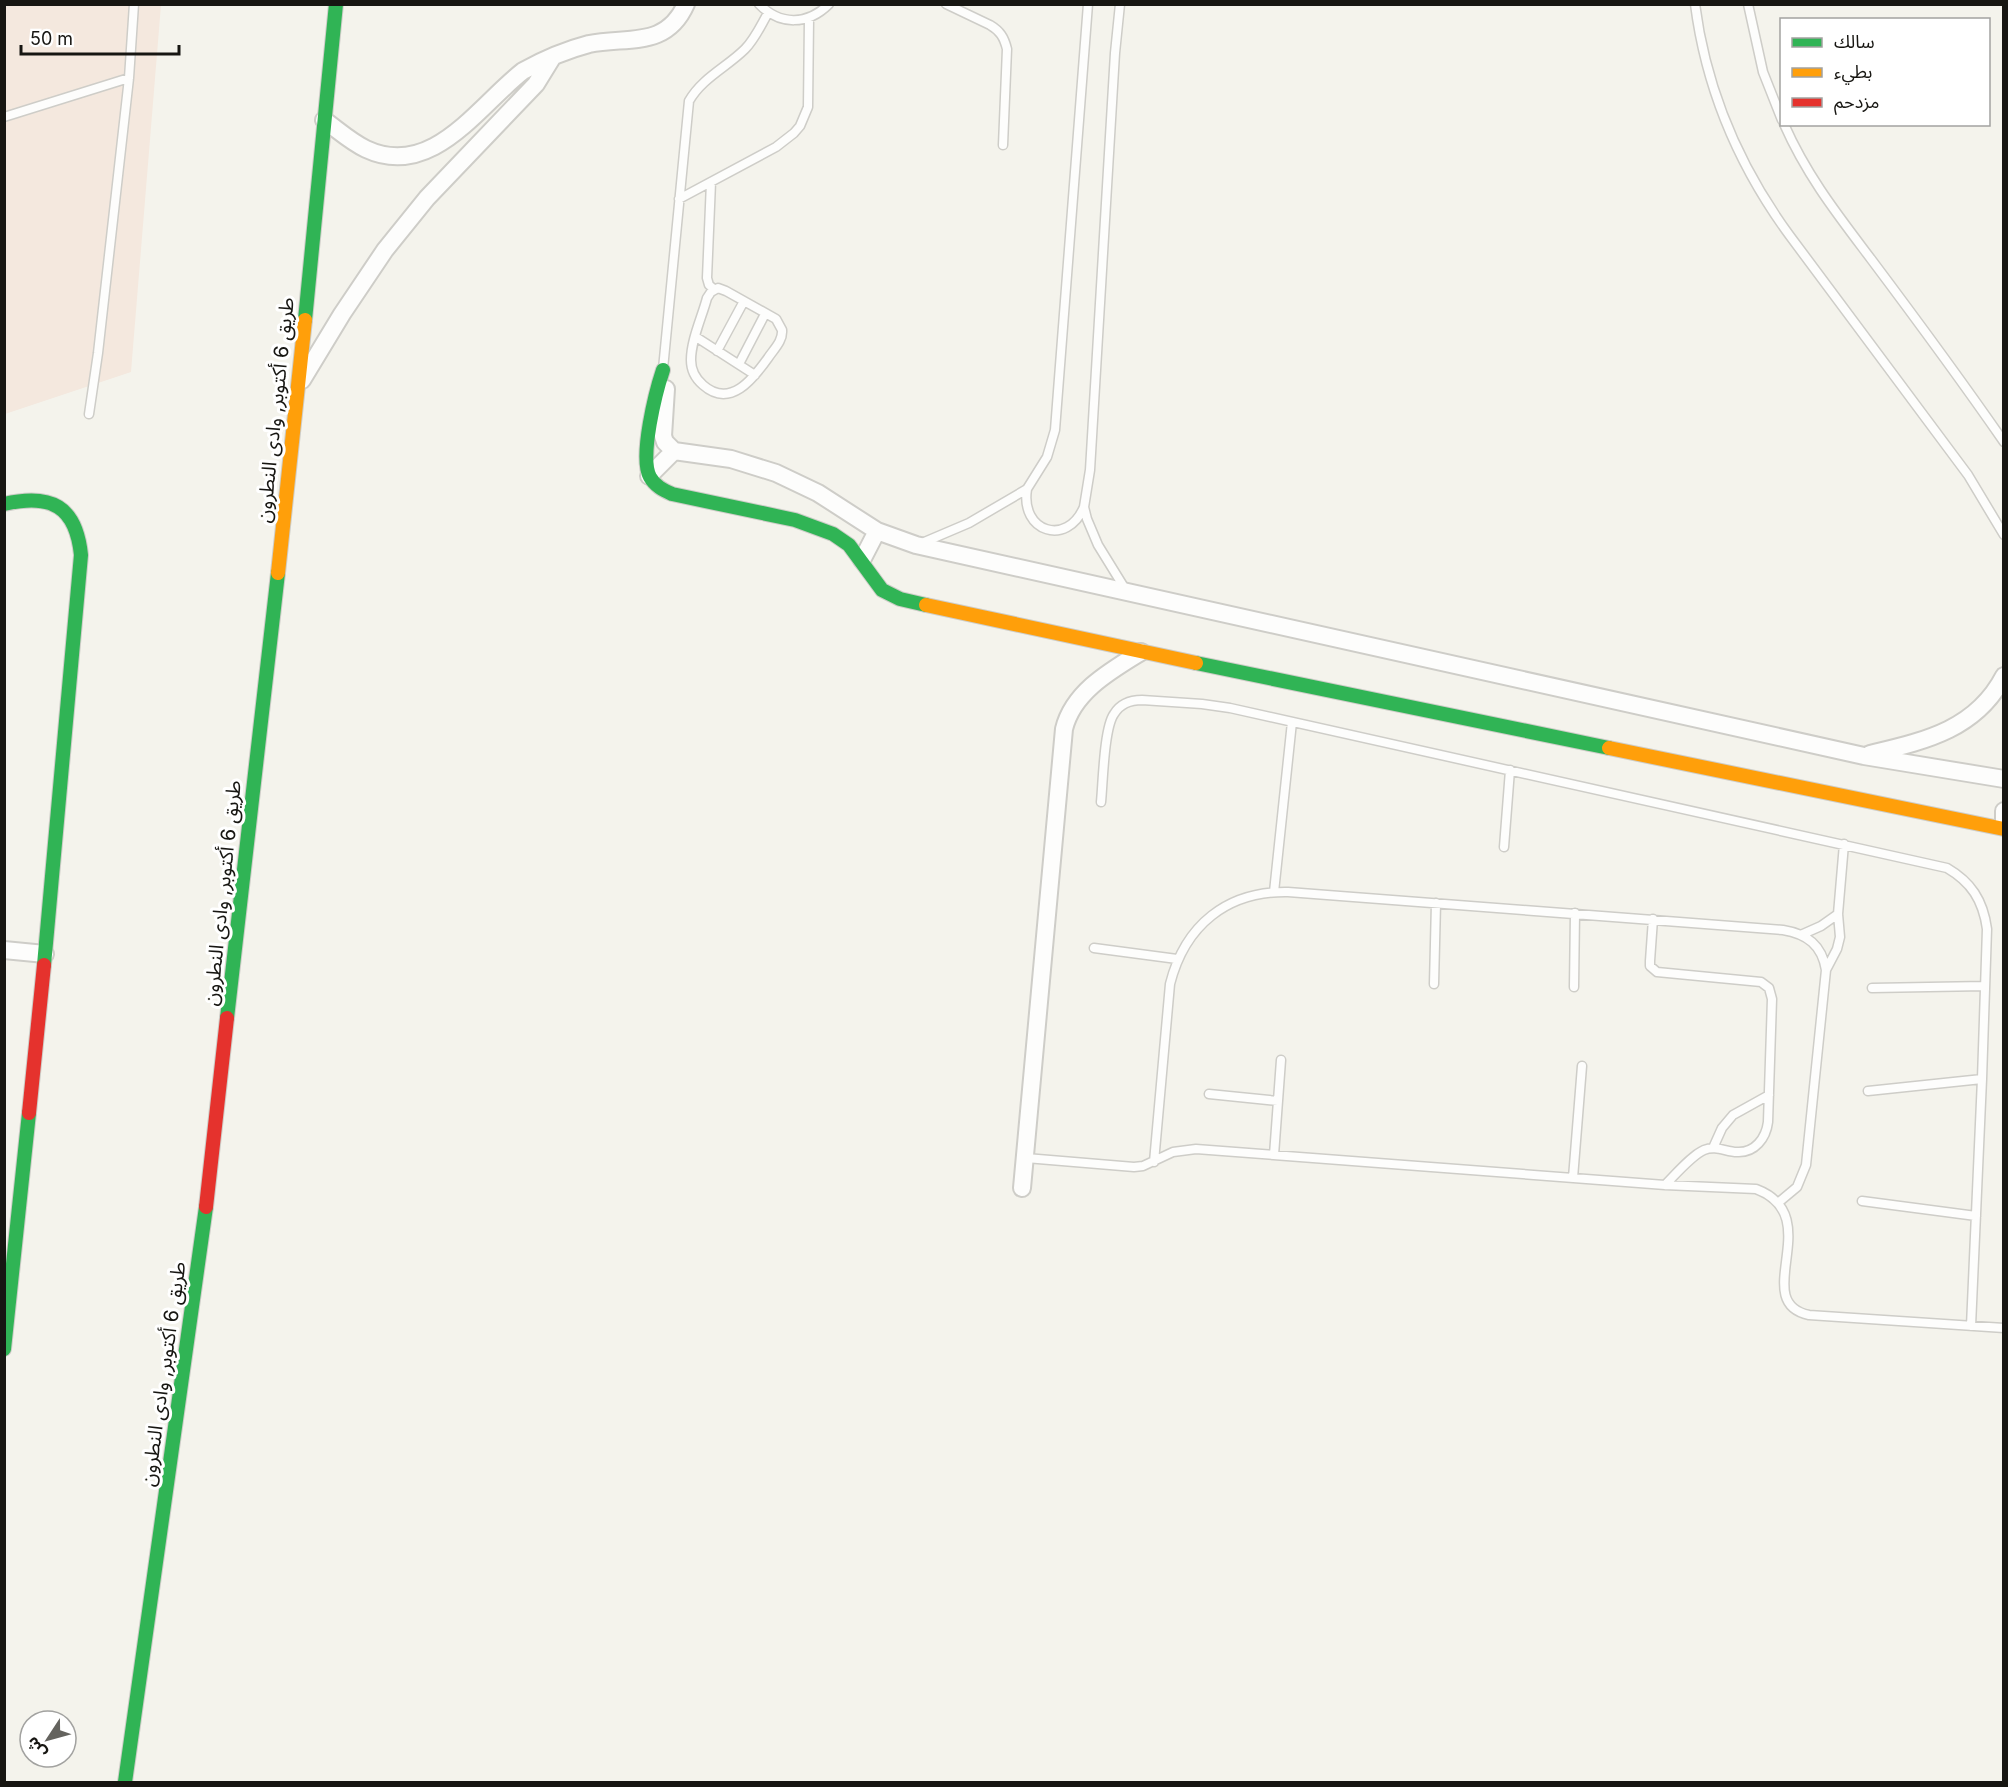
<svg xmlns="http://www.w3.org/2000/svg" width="2008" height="1787" font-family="Inter,'Noto Sans Arabic',sans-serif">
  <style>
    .commercial { fill: #f4e8de }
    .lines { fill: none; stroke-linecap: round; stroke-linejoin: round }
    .lane-casing { stroke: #cecdc8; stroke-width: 11 }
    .street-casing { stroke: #cecdc8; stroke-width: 20 }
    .fast-casing { stroke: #cecdc8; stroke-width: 16 }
    .slow-casing { stroke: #cecdc8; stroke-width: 16 }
    .jam-casing { stroke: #cecdc8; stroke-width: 16 }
    .lane { stroke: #fdfdfc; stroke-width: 8 }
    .street { stroke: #fdfdfc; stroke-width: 16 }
    .fast { stroke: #30b455; stroke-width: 14 }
    .slow { stroke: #ff9f0a; stroke-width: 14 }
    .jam { stroke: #e5322d; stroke-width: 14 }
    .labels { text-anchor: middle; stroke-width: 6; stroke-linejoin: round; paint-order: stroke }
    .street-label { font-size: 20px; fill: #171612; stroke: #fff }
  </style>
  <rect width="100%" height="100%" fill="#f4f3ec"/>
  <!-- commercial -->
  <path class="commercial" d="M4,5H161L131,372L5,414Z"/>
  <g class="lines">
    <!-- lane casing -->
    <g class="lane-casing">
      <path id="lane" d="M759,4C780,26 808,25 829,4
        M946,4L990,25C1000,31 1004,37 1007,49L1003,145
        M1120,4L1115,53L1090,470L1084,507L1087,519L1098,545L1127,592
        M1695,4C1706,89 1740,168 1790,236L1968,475L2004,535
        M1748,4L1763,72L1782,120
        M4,117L129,78
        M1784,124C1807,176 1837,214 1871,259C1916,319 1961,380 2004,442
        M711,182L707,278L709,285L714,289
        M679,199L776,147L794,133L800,126L808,107L809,19
        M718,288L726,291L776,319L782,330C783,341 774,349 768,358C753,379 730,409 703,385C696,379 691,370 691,360C691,340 702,317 707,298L711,292Z
        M696,337L755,375
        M717,351L744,301
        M739,364L765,314
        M663,369L689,101C702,78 727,67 745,49C755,39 761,25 768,13
        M89,414L98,353L129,78L134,4
        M1027,489C1020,532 1067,547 1084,507
        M922,543L969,523L1027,489L1047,457L1055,430L1088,4
        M1101,802C1103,782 1104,728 1114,714C1120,704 1130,700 1142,700L1202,704L1230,708L1947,868C1971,882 1983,900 1987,929L1982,1079L1971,1326
        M1504,847L1510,770
        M1274,892L1292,722
        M1653,919L1650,961V966L1657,972L1761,982L1769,988L1772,999L1768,1122C1766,1138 1755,1153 1737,1152C1726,1152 1716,1145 1704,1150C1692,1155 1675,1175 1665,1185
        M1803,934L1821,926L1838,914
        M1094,948L1177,959
        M1826,970L1837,949L1840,937L1838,914L1844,844
        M1434,984L1436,903
        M1574,987L1575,913
        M1872,988L1985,986
        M1868,1091L1982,1079
        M1209,1094L1278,1101
        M1713,1148L1722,1128L1733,1115L1769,1095
        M1274,1155L1281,1060
        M1026,1158L1134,1167L1143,1166L1173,1152L1196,1149L1665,1185L1756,1189C1828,1216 1748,1302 1809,1315L2004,1328
        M1154,1162L1170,984C1185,925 1227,891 1288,892L1783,930C1807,934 1822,945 1826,970L1806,1165L1797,1187L1779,1202
        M1573,1178L1582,1066
        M1862,1201L1976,1216"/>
    </g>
    <!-- street casing -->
    <g class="street-casing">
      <path id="street" d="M324,120C338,130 351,142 366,149C432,180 478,106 523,71C543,60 566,50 589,44C628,36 666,49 686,4
        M302,380L342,314L385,250L427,198L536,84L552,58
        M666,389L663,436L665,442L674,451L731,459L776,473L818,493L877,531L916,545L1864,756L2004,779
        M649,476L674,451
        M862,560L877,531
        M1870,754C1924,741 1976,730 2004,676
        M2004,811V822
        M4,950L45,954
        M1022,1188L1064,729C1073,692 1110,671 1141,652"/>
    </g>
    <!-- fast casing -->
    <g class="fast-casing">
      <path id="fast" d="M305,320L336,4
        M663,370C656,391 639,457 650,477C655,486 663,490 672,494L795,520L833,534L849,545L882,590L900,599L926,605
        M4,504C51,493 76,506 81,555L44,965
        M1196,663L1609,748
        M227,1018L278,573
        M4,1349L29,1113
        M125,1782L206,1207"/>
    </g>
    <!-- slow casing -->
    <g class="slow-casing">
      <path id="slow" d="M278,573L305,320
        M926,605L1196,663
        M1609,748L2004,829"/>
    </g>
    <!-- jam casing -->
    <g class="jam-casing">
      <path id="jam" d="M29,1113L44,965
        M206,1207L227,1018"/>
    </g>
    <!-- lane -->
    <use href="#lane" class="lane"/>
    <!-- street -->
    <use href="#street" class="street"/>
    <!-- fast -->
    <use href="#fast" class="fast"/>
    <!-- slow -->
    <use href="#slow" class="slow"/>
    <!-- jam -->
    <use href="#jam" class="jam"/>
  </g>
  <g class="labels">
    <!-- street labels -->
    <g class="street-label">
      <text transform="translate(275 410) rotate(-84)" y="7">طريق 6 أكتوبر, وادى النطرون</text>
      <text transform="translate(222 893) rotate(-84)" y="7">طريق 6 أكتوبر, وادى النطرون</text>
      <text transform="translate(163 1374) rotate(-82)" y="7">طريق 6 أكتوبر, وادى النطرون</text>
    </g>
  </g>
  <!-- border -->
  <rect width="2008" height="1787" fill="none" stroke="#171612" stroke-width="12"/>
  <!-- legend -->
  <rect x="1780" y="18" width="210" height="108" fill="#ffffff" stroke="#a2a2a0" stroke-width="1.5"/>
  <rect x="1792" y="38" width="30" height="9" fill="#30b455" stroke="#a2a2a0" stroke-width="1.5"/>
  <text x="1834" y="48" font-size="18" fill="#171612">سالك</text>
  <rect x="1792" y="68" width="30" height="9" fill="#ff9f0a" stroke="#a2a2a0" stroke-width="1.5"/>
  <text x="1834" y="78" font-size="18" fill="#171612">بطيء</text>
  <rect x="1792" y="98" width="30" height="9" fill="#e5322d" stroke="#a2a2a0" stroke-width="1.5"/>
  <text x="1834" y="108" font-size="18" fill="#171612">مزدحم</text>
  <!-- north arrow -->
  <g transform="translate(48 1739) rotate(234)"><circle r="28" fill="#ffffff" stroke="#a2a2a0" stroke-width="1.5"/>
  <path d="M0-4.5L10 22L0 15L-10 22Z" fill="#64635e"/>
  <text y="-9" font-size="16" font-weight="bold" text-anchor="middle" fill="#171612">ش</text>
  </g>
  <!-- scale -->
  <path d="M21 45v9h158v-9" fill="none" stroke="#171612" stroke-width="3"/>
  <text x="30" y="45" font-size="18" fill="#171612" stroke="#ffffff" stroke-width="4.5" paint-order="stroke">50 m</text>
</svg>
